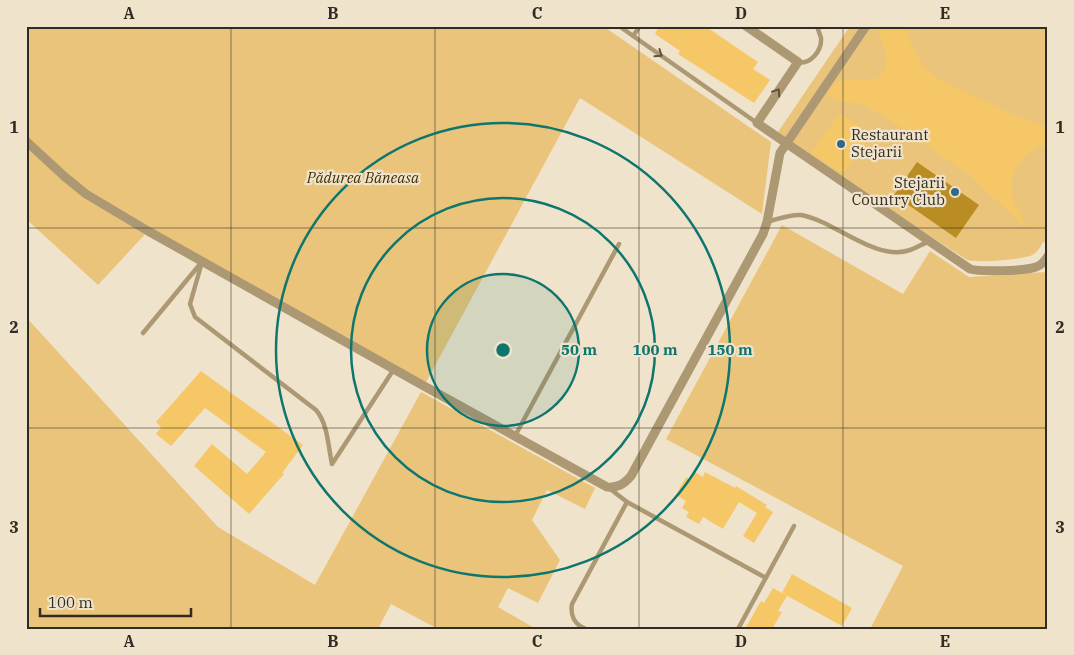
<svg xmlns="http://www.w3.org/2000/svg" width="1074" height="655" font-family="'IBM Plex Serif',serif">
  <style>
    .green { fill: #eac47a }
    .water { fill: #b98c24 }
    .building { fill: #f6c767 }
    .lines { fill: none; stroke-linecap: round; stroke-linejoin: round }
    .lane { stroke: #ac9872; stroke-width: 4.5 }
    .street { stroke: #ac9872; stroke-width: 9 }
    .oneway { stroke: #5c523f }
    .grid { fill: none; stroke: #312c23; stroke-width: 1; stroke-opacity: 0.55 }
    .ring { fill: none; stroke: #0f766e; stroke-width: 2.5 }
    .poi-dot { fill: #336984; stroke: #f0e3cb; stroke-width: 2 }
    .labels { text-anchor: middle; stroke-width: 4.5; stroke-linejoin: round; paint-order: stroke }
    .poi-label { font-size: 15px; fill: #312c23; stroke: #f0e3cb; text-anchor: start }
    .park-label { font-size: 15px; font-style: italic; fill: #423004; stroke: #f0e3cb }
    .centre { fill: #0f766e; stroke: #f0e3cb; stroke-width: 2.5 }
    .ring-label { font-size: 15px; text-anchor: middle; font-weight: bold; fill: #0f766e; stroke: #f0e3cb; stroke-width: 4.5; stroke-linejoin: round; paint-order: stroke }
    .neatline { fill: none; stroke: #312c23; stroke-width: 2 }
    .grid-label { font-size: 16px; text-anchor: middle; font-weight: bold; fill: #312c23 }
  </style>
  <rect width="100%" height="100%" fill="#f0e3cb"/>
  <!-- green -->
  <path class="green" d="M26,26H603L771,142L762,214L580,98L424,386L148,231L98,285L26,219Z
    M850,26H1048V244L1043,242C1041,246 1038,251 1034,254C1026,260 977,263 967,260L776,135Z
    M782,225L903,294L930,251L969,277L1046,272L1048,269V629H870L903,566L666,439Z
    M26,317L218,527L315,585L421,392L595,488L585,509L547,490L532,520L560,560L538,603L508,588L498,607L536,629H438L391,604L378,629H26Z"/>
  <!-- water -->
  <path class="water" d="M917,162L979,205L956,238L894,195Z"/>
  <!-- building -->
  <path class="building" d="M659,26H705L758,62L753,69L770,80L754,103L678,54L680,51L655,34Z
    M877,26H905L912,46L923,66L938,79L1014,115L1048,128V146H1041L1028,153L1018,165L1012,178V196L1014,203L1027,226L1025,227L968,174L884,116L861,104L843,102L827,95L836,81L873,79L879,77L886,68L887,56Z
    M840,113L871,135L843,174L811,153Z
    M201,371L303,445L282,473L284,474L249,514L194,466L212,444L247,474L266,452L205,408L171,446L156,434L161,427L156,422Z
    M695,472L703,477L705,472L735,488L736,486L767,505L765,507L773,512L754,543L743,536L757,513L739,502L723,529L703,517L699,524L686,517L689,512L682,508L686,501L676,495L686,477L690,480Z
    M792,574L852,608L842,626L782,593Z
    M773,588L787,596L778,611L782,612L772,629H745L761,601L764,603Z"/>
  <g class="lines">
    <!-- lane -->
    <path class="lane" d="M619,26L757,123
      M633,36L640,26
      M798,62C810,65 822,51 821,38C820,34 818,30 817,26
      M767,222C778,219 790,214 801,215C835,221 875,262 910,250C916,248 922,244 928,242
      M202,262L190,304L195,317L316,410C328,424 328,446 332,464
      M143,333L201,263
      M515,436L619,244
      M332,464L394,369
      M609,488L627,502L766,578
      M586,629C575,625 570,616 572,604L627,502
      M738,629L794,526"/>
    <!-- street -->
    <path class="street" d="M746,26L798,62L757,123L970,269C980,272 1026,271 1036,267C1042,265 1045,261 1048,256
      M26,141L65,177L86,194L148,231L424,386L607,487C618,488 624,484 631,476L763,234L767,222L780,153L866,26"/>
  </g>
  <!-- one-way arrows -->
  <defs><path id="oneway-chevron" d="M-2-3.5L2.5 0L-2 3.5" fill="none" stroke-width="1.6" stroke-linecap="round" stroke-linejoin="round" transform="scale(1.25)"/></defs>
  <g class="oneway">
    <use href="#oneway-chevron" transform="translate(659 54) rotate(35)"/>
    <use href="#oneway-chevron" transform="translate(777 92) rotate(-56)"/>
  </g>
  <!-- grid -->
  <path class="grid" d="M231,26V629M435,26V629M639,26V629M843,26V629M26,228H1048M26,428H1048"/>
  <!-- distance rings -->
  <circle cx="503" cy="350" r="76" fill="#0f766e" fill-opacity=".12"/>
  <g class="ring">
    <circle cx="503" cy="350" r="76"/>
    <circle cx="503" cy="350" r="152"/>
    <circle cx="503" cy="350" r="227"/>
  </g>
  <!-- markers -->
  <g class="poi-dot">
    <circle cx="841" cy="144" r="5"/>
    <circle cx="955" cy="192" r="5"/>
  </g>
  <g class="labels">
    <!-- poi labels -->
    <g class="poi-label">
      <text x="851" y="140">Restaurant<tspan x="851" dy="17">Stejarii</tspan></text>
      <text x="945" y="188" text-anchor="end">Stejarii<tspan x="945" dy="17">Country Club</tspan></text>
    </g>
    <!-- park labels -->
    <g class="park-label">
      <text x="363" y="183">Pădurea Băneasa</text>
    </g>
  </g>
  <circle cx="503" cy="350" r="8" class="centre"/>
  <g class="ring-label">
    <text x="579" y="355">50 m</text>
    <text x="655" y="355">100 m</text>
    <text x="730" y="355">150 m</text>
  </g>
  <!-- border -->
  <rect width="1074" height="655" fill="none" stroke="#f0e3cb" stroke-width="55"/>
  <!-- scale -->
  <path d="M40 608v8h151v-8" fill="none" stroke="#312c23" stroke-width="2.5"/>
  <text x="48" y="608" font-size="15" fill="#312c23" stroke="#f0e3cb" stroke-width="4" paint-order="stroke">100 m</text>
  <rect x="28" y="28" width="1018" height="600" class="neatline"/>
  <g class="grid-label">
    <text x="129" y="19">A</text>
    <text x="333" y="19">B</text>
    <text x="537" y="19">C</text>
    <text x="741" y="19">D</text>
    <text x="945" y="19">E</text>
    <text x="14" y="133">1</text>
    <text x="1060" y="133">1</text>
    <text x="14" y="333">2</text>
    <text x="1060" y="333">2</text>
    <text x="14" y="533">3</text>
    <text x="1060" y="533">3</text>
    <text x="129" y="647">A</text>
    <text x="333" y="647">B</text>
    <text x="537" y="647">C</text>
    <text x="741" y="647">D</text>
    <text x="945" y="647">E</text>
  </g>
</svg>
